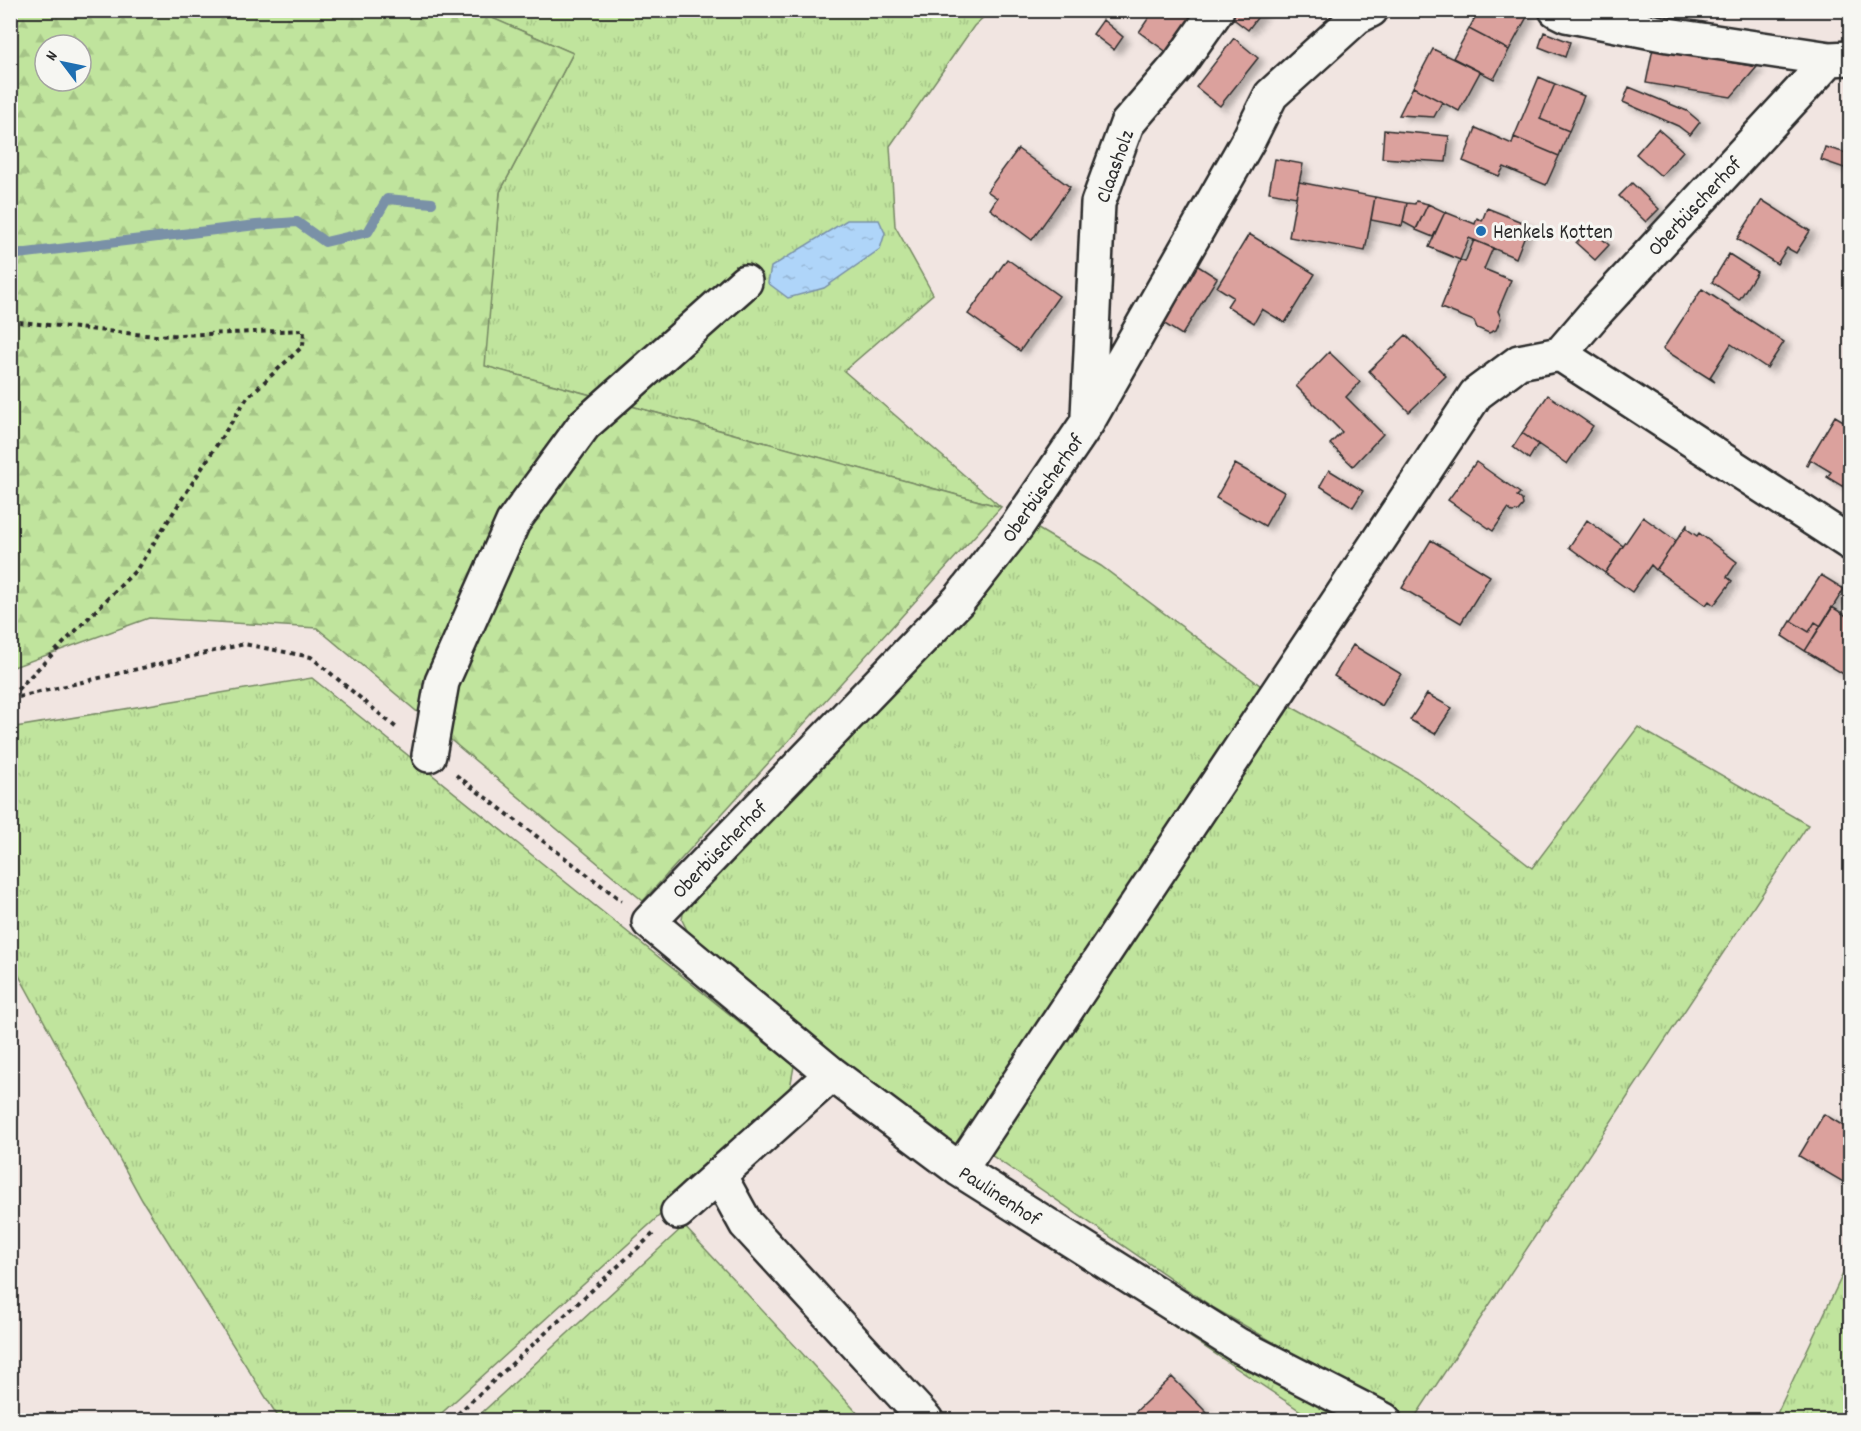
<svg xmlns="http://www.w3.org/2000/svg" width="1861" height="1431" font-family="Dekko,sans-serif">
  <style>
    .grass { fill: url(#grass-tufts); stroke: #768864; stroke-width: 1.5 }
    .forest { fill: url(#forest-firs); stroke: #768864; stroke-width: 1.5; fill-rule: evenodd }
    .water { fill: url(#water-ripples); stroke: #7a91a7; stroke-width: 1.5 }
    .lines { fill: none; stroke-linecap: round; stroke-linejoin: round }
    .stream { stroke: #7a91a7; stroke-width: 10 }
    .building { fill: #dba19d; stroke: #2b2b2b; stroke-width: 1.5; filter: url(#shadow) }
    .minor-casing { stroke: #2b2b2b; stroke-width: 38 }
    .path { stroke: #2b2b2b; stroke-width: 4; stroke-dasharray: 4.5 4.5; stroke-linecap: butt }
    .minor { stroke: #f6f6f2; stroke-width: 33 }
    .poi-dot { fill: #1f6fb2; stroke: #f6f6f2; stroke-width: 2 }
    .labels { text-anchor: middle; stroke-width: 6; stroke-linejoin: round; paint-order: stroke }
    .street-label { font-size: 21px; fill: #2b2b2b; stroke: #f6f6f2 }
    .poi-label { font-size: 21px; fill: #2b2b2b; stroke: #f6f6f2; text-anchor: start }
  </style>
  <defs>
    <pattern id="grass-tufts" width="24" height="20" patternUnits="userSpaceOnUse" patternTransform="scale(1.5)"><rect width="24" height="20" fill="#c0e49d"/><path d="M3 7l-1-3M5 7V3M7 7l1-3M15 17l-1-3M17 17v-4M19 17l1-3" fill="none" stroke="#a5c487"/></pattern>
    <pattern id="forest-firs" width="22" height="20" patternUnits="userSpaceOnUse" patternTransform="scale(1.5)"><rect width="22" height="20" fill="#c0e49d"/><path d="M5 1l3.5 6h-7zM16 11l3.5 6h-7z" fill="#a5c487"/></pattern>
    <pattern id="water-ripples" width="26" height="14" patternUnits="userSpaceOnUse" patternTransform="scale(1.5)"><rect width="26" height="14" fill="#afd5f9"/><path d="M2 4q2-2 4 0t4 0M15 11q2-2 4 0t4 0" fill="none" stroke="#97b7d6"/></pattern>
    <filter id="shadow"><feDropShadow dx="6" dy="4" stdDeviation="3" flood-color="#0004"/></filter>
  </defs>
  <rect width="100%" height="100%" fill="#f1e5e1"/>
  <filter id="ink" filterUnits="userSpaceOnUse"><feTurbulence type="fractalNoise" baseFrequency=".0167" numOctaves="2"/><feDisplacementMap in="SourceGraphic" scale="12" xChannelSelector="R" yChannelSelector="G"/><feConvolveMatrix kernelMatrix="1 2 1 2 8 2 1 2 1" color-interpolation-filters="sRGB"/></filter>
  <g filter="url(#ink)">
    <!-- grass -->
    <path class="grass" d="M476,11H990L974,26L890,146L895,226L933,294L844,371L1001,507L484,366L500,192L573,53Z
      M1033,526L1101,566L1269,692L959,1163L693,942L682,920L685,901Z
      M312,678L794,1066L788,1099L434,1420H280L142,1200L11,961L10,728Z
      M1283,702L1417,778L1532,868L1638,727L1808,825L1413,1420H1409L1214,1308L991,1155Z
      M684,1226L864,1420H474Z
      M1850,1259V1420H1774Z
      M1142,1305L1346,1420H1314Z"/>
    <!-- forest -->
    <path class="forest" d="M11,11H476L573,53L500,192L485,366L1001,507L643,901L317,628L149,618L11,668ZM45,45H81V81H45Z"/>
    <!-- water -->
    <path class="water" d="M847,220H879L885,233L880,249L824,288L788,298L768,283L771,267Z"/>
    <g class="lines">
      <!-- stream -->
      <path class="stream" d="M10,255L256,225L297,222L325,242L368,232L387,199L432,203"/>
    </g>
    <!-- building -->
    <path class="building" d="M1154,10H1203L1175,58L1139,32Z
      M1230,10H1263L1248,30L1227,14Z
      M1479,10H1519L1528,15L1509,50L1469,29Z
      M1103,20L1123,37L1114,50L1093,34Z
      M1469,29L1509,50L1494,79L1453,58Z
      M1544,32L1570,42L1565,57L1539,47Z
      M1234,38L1258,58L1220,106L1196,87Z
      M1653,48L1757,67L1731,97L1646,83Z
      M1433,49L1480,72L1459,111L1413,87Z
      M1539,77L1555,84L1540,119L1569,131L1559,156L1514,137Z
      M1555,84L1584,96L1569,131L1540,119Z
      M1413,87L1442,102L1434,117L1399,115Z
      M1629,87L1687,111L1700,122L1690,135L1678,126L1623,102Z
      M1476,128L1512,144L1514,137L1559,156L1546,185L1504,167L1499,176L1463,161Z
      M1658,129L1683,151L1661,176L1636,154Z
      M1384,130L1449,136L1446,162L1382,158Z
      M1825,147L1850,154V170L1821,160Z
      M1018,149L1070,187L1032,240L990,209L997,198L987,191Z
      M1275,159L1303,164L1296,197L1269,192Z
      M1299,182L1375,197L1365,251L1289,237Z
      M1632,183L1659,209L1646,222L1619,196Z
      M1375,197L1407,203L1402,226L1371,220Z
      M1762,200L1810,231L1796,253L1787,248L1777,264L1737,239Z
      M1416,201L1428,204L1416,229L1403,222L1407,203L1415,204Z
      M1428,204L1445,212L1433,237L1416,230Z
      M1487,208L1529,225L1516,258L1469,238L1460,260L1429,247L1445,212L1475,224L1477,218L1482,221Z
      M1590,228L1609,245L1595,260L1576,243Z
      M1249,234L1315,274L1285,323L1262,309L1254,323L1227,306L1233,297L1217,287Z
      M1474,240L1493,248L1484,269L1511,280L1498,311L1501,318L1496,330L1489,333L1477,328L1474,321L1441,308L1460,260L1465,262Z
      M1729,254L1757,272L1739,300L1712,282Z
      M1007,259L1059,296L1020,351L968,314Z
      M1187,259L1217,278L1182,335L1152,316Z
      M1702,289L1784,342L1767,368L1731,344L1710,377L1715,382L1663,349Z
      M1406,335L1446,376L1409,412L1369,371Z
      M1329,352L1360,382L1346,397L1383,434L1353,466L1330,444L1342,432L1296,386Z
      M1548,395L1593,426L1567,464L1522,433Z
      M1835,416L1850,425V491L1827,477L1831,472L1811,460L1808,466L1806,465Z
      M1522,433L1538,444L1529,459L1513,447Z
      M1476,462L1520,493L1517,496L1522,500L1523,505L1518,511L1512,512L1508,509L1493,531L1448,500Z
      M1235,464L1284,492L1265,526L1216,498Z
      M1329,470L1363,491L1353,507L1320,486Z
      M1643,517L1676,541L1656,570L1651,565L1632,592L1605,573Z
      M1587,520L1623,546L1605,573L1569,547Z
      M1687,525V529L1697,536L1699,533L1737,562L1727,577L1732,581L1714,605L1709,601L1706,605L1656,570Z
      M1431,540L1490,576L1461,623L1402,588Z
      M1821,575L1844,589L1821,626L1815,622L1809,632L1791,621Z
      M1832,607L1850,618V678L1805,651Z
      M1791,621L1809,632L1815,622L1821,626L1805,651L1782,636Z
      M1353,645L1401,674L1382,706L1334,676Z
      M1427,694L1452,708L1435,734L1410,720Z
      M1824,1114L1850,1130V1186L1799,1156Z
      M1172,1377L1208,1414L1201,1420H1127Z"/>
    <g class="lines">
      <!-- minor casing -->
      <g class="minor-casing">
        <path id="minor" d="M1371,10L1357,17L1271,95L1249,139L1087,423L1017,526L959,600L649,922L832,1074L960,1170L1238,1345L1384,1420
          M1556,10L1566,15L1668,35L1830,59
          M1560,354L1850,543
          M1088,416L1098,203L1127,124L1179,64L1217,10
          M429,755L442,682L513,522L584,425L745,282
          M960,1170L1476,394L1519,362L1560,354L1596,312L1830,59L1850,58
          M719,1175L746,1224L926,1420
          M678,1212L832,1074"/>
      </g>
      <!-- path -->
      <path class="path" d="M10,321L155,336L304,330L303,346L247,398L137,569L10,697
        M10,699L244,644L311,657L399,730
        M456,775L622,901
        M451,1420L653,1234"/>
      <!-- minor -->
      <use href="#minor" class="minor"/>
    </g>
  </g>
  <!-- markers -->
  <circle class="poi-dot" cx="1481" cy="231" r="6"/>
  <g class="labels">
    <!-- street labels -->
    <g class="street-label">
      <text transform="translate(1114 166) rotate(-70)" y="7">Claasholz</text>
      <text transform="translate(1694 206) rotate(-47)" y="7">Oberbüscherhof</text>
      <text transform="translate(1042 488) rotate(-55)" y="7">Oberbüscherhof</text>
      <text transform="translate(719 849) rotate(-46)" y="7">Oberbüscherhof</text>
      <text transform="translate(1000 1195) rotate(33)" y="7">Paulinenhof</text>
    </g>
    <!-- poi labels -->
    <g class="poi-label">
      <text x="1493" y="238">Henkels Kotten</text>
    </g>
  </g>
  <!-- margin -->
  <rect width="1861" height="1431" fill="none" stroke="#f6f6f2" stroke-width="36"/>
  <rect x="18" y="18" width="1825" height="1395" fill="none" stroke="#2b2b2b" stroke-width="2" filter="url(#ink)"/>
  <!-- north arrow -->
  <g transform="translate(63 63) rotate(302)"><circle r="28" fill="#f6f6f2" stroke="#a5a5a2" stroke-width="1.5"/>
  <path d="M0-4.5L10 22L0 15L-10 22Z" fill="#1f6fb2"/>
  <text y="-9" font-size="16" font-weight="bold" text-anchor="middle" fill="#2b2b2b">N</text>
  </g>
</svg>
